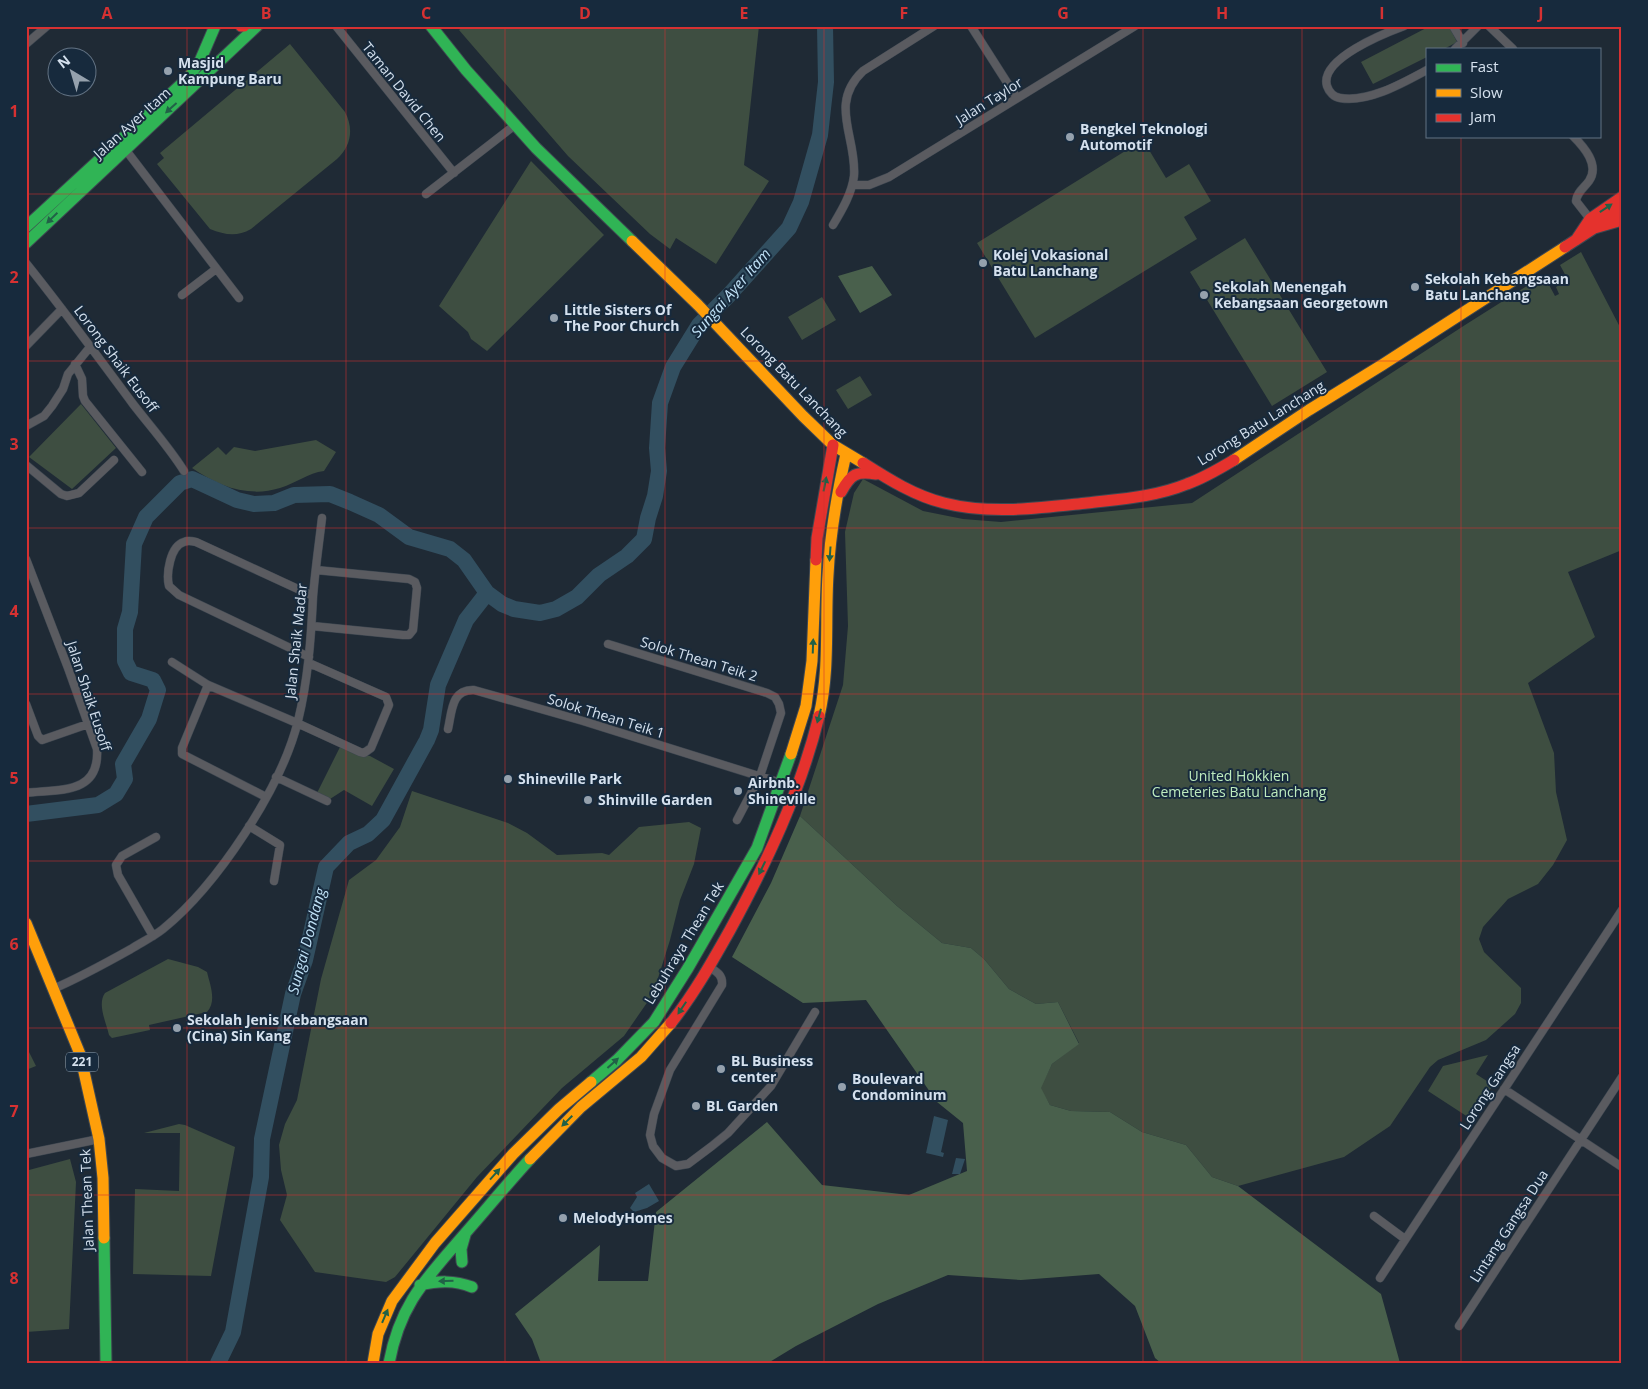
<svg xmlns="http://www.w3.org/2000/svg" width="1648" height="1389" font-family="'Open Sans',sans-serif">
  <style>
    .green { fill: #3e4e41 }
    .forest { fill: #49604c }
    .water { fill: #324f60 }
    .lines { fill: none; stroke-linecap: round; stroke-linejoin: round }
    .river { stroke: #324f60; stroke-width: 16 }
    .street-casing { stroke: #3e4751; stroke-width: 9 }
    .fast-casing { stroke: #3e4751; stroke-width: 13 }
    .slow-casing { stroke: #3e4751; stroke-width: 13 }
    .jam-casing { stroke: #3e4751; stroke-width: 13 }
    .street { stroke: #5a5b60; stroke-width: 8 }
    .fast { stroke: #30b455; stroke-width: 11 }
    .slow { stroke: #ff9f0a; stroke-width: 11 }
    .jam { stroke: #e5322d; stroke-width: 11 }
    .oneway { fill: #216147 }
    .grid { fill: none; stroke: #d63132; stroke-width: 1; stroke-opacity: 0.55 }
    .poi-dot { fill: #95a1ad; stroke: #172a3d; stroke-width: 2 }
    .labels { text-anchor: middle; stroke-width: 4; stroke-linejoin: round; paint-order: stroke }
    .shield { fill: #172a3d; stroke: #9caab9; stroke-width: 1 }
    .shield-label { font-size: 12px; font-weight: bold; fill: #d5e1ee }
    .poi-label { font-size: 14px; font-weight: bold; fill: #d5e1ee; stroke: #172a3d; text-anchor: start }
    .street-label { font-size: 14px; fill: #d5e1ee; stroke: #172a3d }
    .park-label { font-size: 14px; fill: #beebbe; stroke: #172a3d }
    .water-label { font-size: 15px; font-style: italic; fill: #c0e2f7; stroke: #172a3d }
    .neatline { fill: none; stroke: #d63132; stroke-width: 2 }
    .grid-label { font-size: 16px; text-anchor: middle; font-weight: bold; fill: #d63132 }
  </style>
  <rect width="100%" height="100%" fill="#1f2a35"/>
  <!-- green -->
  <path class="green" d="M464,26H759L744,165L769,181L716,264L676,238L670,249L650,234L568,156L459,30Z
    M1430,26H1449L1457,42L1444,49H1427V57L1373,84L1361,62Z
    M290,44L345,112C354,129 351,146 337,159L251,229C237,237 225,235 210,229L157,164L164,158L160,153Z
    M1143,140L1166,178L1189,164L1211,201L1184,217L1197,239L1035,338L977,243Z
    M531,161L604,235L487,351L471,339L468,332L439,306Z
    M1245,238L1327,372L1272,406L1190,272Z
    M1581,252L1622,331V550L1568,572L1595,637L1528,683L1554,753L1556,792L1567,840L1553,865L1538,884L1508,899L1483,927L1479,939L1484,952L1521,988V1003L1515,1014L1486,1040L1438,1060L1430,1067L1390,1126L1344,1157L1238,1186L1212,1177L1186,1145L1142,1132L1110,1112L1071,1111L1050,1105L1040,1088L1052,1064L1079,1043L1058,1002L1036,1004L1009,989L984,959L971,948L942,943L897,906L800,816L843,685L848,626L845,532L854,493L863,479L923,511L963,519L1001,522L1192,503L1465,325L1546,274L1550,280L1547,281L1555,296L1559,294L1556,287L1568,280L1560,265Z
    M822,297L836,320L802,340L788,317Z
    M860,376L872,395L848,409L836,390Z
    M81,404L116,448L72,489L29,457Z
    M316,440L336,452L324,471C308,473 296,483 280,488C248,498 218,486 192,468L218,447L226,455L234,447L255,451Z
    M340,747L355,754L370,756L394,769L372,806L344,790L330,799L317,793Z
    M412,791L508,823L527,833L557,855L602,853L609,855L639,827L689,822L701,828L694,864L680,900L670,940L653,994L624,1036L562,1088L477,1177L395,1277L386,1282L315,1272L280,1220L287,1195L281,1170L279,1145L285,1124L297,1100L321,979L349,880L376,860L400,827Z
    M168,959L198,967L207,972C210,985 217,1001 207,1012L149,1025L150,1030L112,1038L109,1035C106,1022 97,1004 105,993Z
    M26,1046L36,1066L26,1070Z
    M1488,1055L1476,1074L1493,1085L1471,1119L1428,1091L1443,1066Z
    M179,1124L185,1125L235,1147L211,1276L133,1274L135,1189L179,1191L180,1133H144Z
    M70,1159L76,1182L69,1329L26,1332V1191H29V1170Z"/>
  <!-- forest -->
  <path class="forest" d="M872,266L892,295L860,313L838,276Z
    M800,816L897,906L942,943L971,948L984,959L1009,989L1036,1004L1058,1002L1079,1044L1052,1064L1041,1088L1050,1105L1071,1111L1110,1112L1142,1132L1186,1145L1212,1177L1238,1186L1381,1294L1400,1363H1161L1155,1358L1135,1306L1099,1274L1021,1280L948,1275L878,1304L796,1346L768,1363H541L532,1339L515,1314L600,1245L598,1281H648L656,1212L767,1122L822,1185L909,1195L967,1171L963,1123L937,1102L866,1000L803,1003L732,957L771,883Z"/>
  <!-- water -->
  <path class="water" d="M934,1116L948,1120L941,1152L944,1153L943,1157L926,1153Z
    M956,1158L965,1159L960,1174H952Z
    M649,1184L659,1201L647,1208L634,1212L630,1208L637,1197L635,1193Z"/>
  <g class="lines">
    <!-- river -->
    <path class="river" d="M26,814L98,805L116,794L125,779L123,764L149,719L158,690L153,680L131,673L125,661V629L130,612L134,544L146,517L180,483L192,479L237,500L254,504L274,503L294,495L330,494L350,502L379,515L409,537L450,549L464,560L487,593L502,604L514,609L540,613L556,609L577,597L599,575L627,556L644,539L648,518L655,496L659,471L657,448L660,403L673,367L699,325L729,295L789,228L801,202L820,135L826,82L825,26
      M218,1363L233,1332L261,1177L262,1139L293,994L305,960L326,867L349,843L368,834L383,820L427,740L431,730L438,685L466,620L487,593"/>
    <!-- street casing -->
    <g class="street-casing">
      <path id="street" d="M336,26L454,173
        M971,26L1017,98
        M1404,26C1385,33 1319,59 1327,86C1329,92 1334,97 1340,98C1368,103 1403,83 1427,70
        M1453,26L1463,43
        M1489,26L1513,49
        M26,44L47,26
        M1455,49L1478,26
        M1573,136C1584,147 1600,165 1589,181C1584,188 1577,192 1576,201L1590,219
        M125,149L239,298
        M853,185H869L889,177L1135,26
        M426,194L515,125
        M833,225C842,210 852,193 854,176C857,137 828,104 863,71L934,26
        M26,263C63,309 98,357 133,404C150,426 169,447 184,471
        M182,295L216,269
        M26,346L62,309
        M75,364L82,379L83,396L85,401L142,472
        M26,426L44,416L52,406L63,389L68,374L90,347
        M26,465L61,494L67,496L79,493L114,460
        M26,559L68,668L97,749C100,795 59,789 26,793
        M312,626L403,635H409L413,630L417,588L415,582L409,579L316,570
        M608,644L767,693L775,697L779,704L781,713L760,776L737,820
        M309,657L179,595L169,586C166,574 170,546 184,542C188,540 192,541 196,542L313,596
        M172,662L208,685L297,723L360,752L364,753L371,748L389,705L386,697L309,663
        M208,685L182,748V754L266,797
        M26,704L38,736L42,740L88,724
        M448,729C452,712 451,689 474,690L583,721L781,783
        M276,777L327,801
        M249,826L280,845L274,881
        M153,936L118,875L116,865L122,856L156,837
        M709,967C717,972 723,975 722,985L670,1070L654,1114L650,1135L653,1146L662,1158L676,1166L688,1164L712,1146L728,1133L760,1098L771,1086L815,1012
        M53,989C81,977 106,963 131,949C142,942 153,937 163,929C217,885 281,789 298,721C308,680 311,639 313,597C315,571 319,544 322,518
        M1504,1089L1622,1167
        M26,1154L99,1139
        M1374,1216L1405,1239
        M1380,1278L1622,910
        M1459,1326L1622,1077"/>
    </g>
    <!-- fast casing -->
    <g class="fast-casing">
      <path id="fast" d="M431,26L466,70L536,148L632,241
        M26,227L189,77L200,61L215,26
        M26,243L257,26
        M591,1082L617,1060L654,1022L688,968L757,848L791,754
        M104,1238L106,1363
        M462,1262L461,1249L465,1235
        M420,1285C438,1281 454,1280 472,1287
        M389,1363C400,1304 425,1280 462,1237C485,1211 507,1184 530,1159"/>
    </g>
    <!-- slow casing -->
    <g class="slow-casing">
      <path id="slow" d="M632,241L698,305L803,416L833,445L863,463
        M1234,460L1309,410L1382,365L1565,247
        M819,716C830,670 825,622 828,575C830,534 837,494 846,454
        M791,754L806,706L812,661L816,560
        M26,923L80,1054L99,1139L103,1178L104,1238
        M530,1159L581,1107L641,1057L671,1023
        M373,1363L378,1334L392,1301L435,1243L513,1154L559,1109L591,1082"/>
    </g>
    <!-- jam casing -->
    <g class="jam-casing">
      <path id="jam" d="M241,26H244
        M1591,229L1622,220
        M1576,240L1590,219L1622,197
        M1565,247L1622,210
        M863,463C888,479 915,496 944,503C991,515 1040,508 1087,503C1121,499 1155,497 1187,484C1204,478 1219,469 1234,460
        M841,492C851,474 856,471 876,474
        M816,560L817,538L833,445
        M671,1023C694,994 712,962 730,930C767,862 801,790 819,716"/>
    </g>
    <!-- street -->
    <use href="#street" class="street"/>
    <!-- fast -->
    <use href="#fast" class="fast"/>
    <!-- slow -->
    <use href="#slow" class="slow"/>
    <!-- jam -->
    <use href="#jam" class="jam"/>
  </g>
  <!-- one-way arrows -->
  <defs><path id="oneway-solid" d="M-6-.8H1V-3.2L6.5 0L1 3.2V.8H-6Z" transform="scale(1.25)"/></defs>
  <g class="oneway">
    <use href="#oneway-solid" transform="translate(171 108) rotate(138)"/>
    <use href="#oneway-solid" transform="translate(1606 208) rotate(-34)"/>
    <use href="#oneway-solid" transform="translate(52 218) rotate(136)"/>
    <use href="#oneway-solid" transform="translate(825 484) rotate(-79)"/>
    <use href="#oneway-solid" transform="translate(830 554) rotate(94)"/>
    <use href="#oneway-solid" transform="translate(813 646) rotate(-88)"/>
    <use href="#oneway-solid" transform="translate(819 716) rotate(105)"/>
    <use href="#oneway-solid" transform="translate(762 868) rotate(116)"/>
    <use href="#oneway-solid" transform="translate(682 1008) rotate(124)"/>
    <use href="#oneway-solid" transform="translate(613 1063) rotate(-42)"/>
    <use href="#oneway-solid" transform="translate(567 1121) rotate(135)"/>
    <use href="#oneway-solid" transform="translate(495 1174) rotate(-48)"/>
    <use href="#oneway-solid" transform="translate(446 1281) rotate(179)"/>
    <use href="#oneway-solid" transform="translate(385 1316) rotate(-67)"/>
  </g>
  <!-- grid -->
  <path class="grid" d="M187,26V1363M346,26V1363M505,26V1363M665,26V1363M824,26V1363M983,26V1363M1143,26V1363M1302,26V1363M1461,26V49M1461,136V1363M26,194H1622M26,361H1622M26,528H1622M26,694H1622M26,861H1622M26,1028H1622M26,1195H1622"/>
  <!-- markers -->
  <g class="poi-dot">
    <circle cx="168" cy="71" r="5"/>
    <circle cx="1070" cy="137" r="5"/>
    <circle cx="983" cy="263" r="5"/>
    <circle cx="1415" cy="287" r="5"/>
    <circle cx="1204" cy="295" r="5"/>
    <circle cx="554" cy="318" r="5"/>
    <circle cx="508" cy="779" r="5"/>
    <circle cx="738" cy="791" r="5"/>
    <circle cx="588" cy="800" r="5"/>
    <circle cx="177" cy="1028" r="5"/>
    <circle cx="721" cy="1069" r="5"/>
    <circle cx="842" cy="1087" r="5"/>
    <circle cx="696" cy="1106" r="5"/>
    <circle cx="563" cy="1218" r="5"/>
  </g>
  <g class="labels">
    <!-- shield labels -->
    <rect class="shield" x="66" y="1052.5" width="32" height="19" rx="4"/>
    <g class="shield-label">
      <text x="82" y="1066">221</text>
    </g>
    <!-- poi labels -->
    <g class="poi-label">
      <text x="178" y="68">Masjid<tspan x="178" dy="16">Kampung Baru</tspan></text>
      <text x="1080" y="134">Bengkel Teknologi<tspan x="1080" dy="16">Automotif</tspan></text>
      <text x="993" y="260">Kolej Vokasional<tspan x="993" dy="16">Batu Lanchang</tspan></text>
      <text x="1425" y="284">Sekolah Kebangsaan<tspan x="1425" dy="16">Batu Lanchang</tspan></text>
      <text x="1214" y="292">Sekolah Menengah<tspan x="1214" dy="16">Kebangsaan Georgetown</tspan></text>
      <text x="564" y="315">Little Sisters Of<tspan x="564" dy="16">The Poor Church</tspan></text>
      <text x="518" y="784">Shineville Park</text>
      <text x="748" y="788">Airbnb.<tspan x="748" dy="16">Shineville</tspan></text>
      <text x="598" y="805">Shinville Garden</text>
      <text x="187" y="1025">Sekolah Jenis Kebangsaan<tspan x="187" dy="16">(Cina) Sin Kang</tspan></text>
      <text x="731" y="1066">BL Business<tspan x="731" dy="16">center</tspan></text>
      <text x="852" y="1084">Boulevard<tspan x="852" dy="16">Condominum</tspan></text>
      <text x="706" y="1111">BL Garden</text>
      <text x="573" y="1223">MelodyHomes</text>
    </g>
    <!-- street labels -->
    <g class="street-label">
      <text transform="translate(404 92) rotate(51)" y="5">Taman David Chen</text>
      <text transform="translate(989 101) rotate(-32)" y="5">Jalan Taylor</text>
      <text transform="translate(132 123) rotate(-42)" y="5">Jalan Ayer Itam</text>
      <text transform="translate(116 359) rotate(53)" y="5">Lorong Shaik Eusoff</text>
      <text transform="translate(794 382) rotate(46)" y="5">Lorong Batu Lanchang</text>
      <text transform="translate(1261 423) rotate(-32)" y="5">Lorong Batu Lanchang</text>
      <text transform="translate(296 641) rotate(-84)" y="5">Jalan Shaik Madar</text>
      <text transform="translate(699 659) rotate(17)" y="5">Solok Thean Teik 2</text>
      <text transform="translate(89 696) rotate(72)" y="5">Jalan Shaik Eusoff</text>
      <text transform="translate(606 716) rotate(17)" y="5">Solok Thean Teik 1</text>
      <text transform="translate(684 943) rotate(-59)" y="5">Lebuhraya Thean Tek</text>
      <text transform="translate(1490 1087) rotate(-57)" y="5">Lorong Gangsa</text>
      <text transform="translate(87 1200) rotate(-92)" y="5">Jalan Thean Tek</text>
      <text transform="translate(1509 1226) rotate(-57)" y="5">Lintang Gangsa Dua</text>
    </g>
    <!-- park labels -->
    <g class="park-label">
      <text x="1239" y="781">United Hokkien<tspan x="1239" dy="16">Cemeteries Batu Lanchang</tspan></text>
    </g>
    <!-- water labels -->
    <g class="water-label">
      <text transform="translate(731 293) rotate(-49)" y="5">Sungai Ayer Itam</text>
      <text transform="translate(307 941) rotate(-75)" y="5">Sungai Dondang</text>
    </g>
  </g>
  <!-- border -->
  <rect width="1648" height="1389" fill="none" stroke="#172a3d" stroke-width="55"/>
  <!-- legend -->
  <rect x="1426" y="48" width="175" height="90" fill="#172a3d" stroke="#637384"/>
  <rect x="1436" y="64" width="25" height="8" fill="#30b455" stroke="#637384"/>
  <text x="1470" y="72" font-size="15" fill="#d5e1ee">Fast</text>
  <rect x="1436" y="89" width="25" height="8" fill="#ff9f0a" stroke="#637384"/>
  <text x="1470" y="98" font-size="15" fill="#d5e1ee">Slow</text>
  <rect x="1436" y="114" width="25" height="8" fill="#e5322d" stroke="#637384"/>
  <text x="1470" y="122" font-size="15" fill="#d5e1ee">Jam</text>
  <!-- north arrow -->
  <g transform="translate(72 72) rotate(322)"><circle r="24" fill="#172a3d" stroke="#637384"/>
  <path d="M0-4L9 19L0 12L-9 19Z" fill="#95a1ad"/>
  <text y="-8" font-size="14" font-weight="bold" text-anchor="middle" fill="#d5e1ee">N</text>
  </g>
  <rect x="28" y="28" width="1592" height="1334" class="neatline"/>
  <g class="grid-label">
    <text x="107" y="19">A</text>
    <text x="266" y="19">B</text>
    <text x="426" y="19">C</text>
    <text x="585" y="19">D</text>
    <text x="744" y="19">E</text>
    <text x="904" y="19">F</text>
    <text x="1063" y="19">G</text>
    <text x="1222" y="19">H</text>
    <text x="1382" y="19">I</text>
    <text x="1541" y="19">J</text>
    <text x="14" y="117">1</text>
    <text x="14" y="283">2</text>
    <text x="14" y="450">3</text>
    <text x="14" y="617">4</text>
    <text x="14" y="784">5</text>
    <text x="14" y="950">6</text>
    <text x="14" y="1117">7</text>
    <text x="14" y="1284">8</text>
  </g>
</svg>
